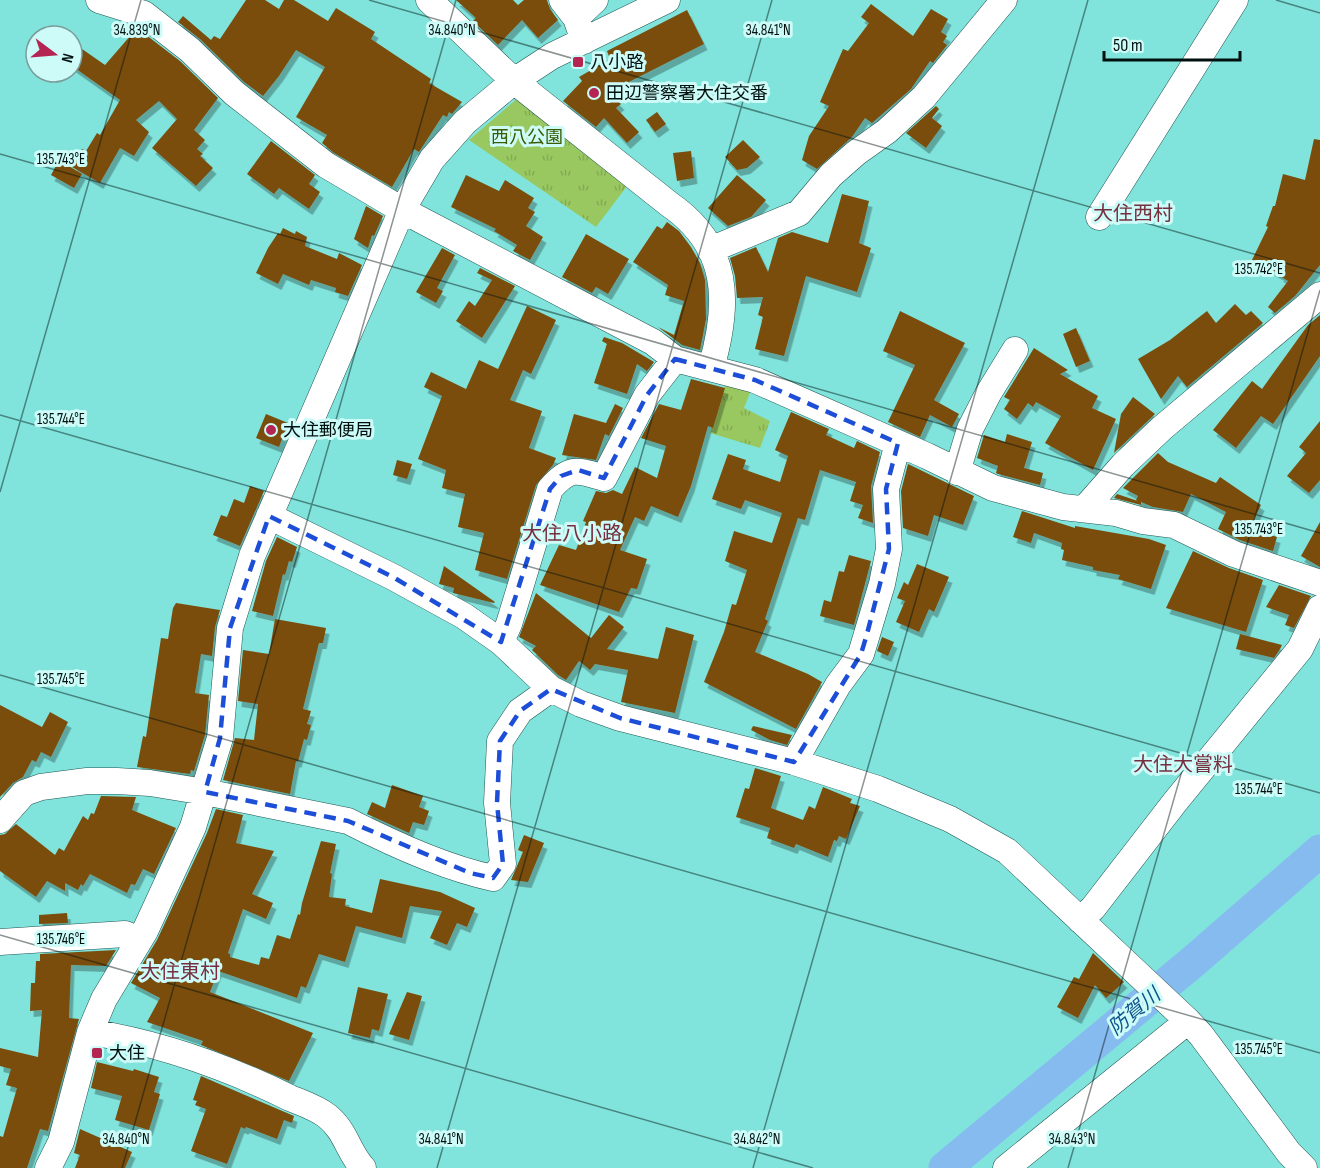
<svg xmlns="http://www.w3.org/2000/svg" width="1320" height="1168" font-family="'Sofia Sans Condensed','Noto Sans JP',sans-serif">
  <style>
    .park { fill: url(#park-tufts) }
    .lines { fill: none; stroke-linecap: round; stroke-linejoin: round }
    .river { stroke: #86bbf0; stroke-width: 33 }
    .building { fill: #7a4d0d; filter: url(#shadow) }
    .minor-casing { stroke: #205552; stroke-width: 27 }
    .minor { stroke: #fff; stroke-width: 26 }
    .marked { fill: none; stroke: #1d4ed8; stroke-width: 4.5; stroke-dasharray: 12 8; stroke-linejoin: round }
    .ticks { fill: none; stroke: #00100f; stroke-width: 1.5; stroke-opacity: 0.45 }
    .poi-dot { fill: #b52551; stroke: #cdfbf7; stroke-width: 2 }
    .labels { text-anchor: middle; stroke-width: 6; stroke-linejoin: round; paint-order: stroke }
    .poi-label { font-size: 18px; fill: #00100f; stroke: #cdfbf7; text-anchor: start }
    .park-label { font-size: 18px; fill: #3b5a02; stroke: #cdfbf7 }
    .neighbourhood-label { font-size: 20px; fill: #752f3e; stroke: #cdfbf7 }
    .water-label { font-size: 20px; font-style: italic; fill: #0d538b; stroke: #cdfbf7 }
    .ticks-label { font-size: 15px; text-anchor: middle; fill: #00100f; stroke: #cdfbf7; stroke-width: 6; stroke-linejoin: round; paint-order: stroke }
  </style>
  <defs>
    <pattern id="park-tufts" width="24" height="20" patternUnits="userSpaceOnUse" patternTransform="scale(1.5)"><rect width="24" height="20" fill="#9ac860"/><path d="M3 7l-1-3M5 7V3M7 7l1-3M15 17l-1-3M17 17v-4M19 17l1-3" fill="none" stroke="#83ab52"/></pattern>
    <filter id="shadow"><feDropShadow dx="3.5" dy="6" stdDeviation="0" flood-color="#0004"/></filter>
  </defs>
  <rect width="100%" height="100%" fill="#80e4dc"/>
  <!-- park -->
  <path class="park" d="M526,91L634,177L596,227L469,140Z
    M729,373L755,380L744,408L770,421L760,448L710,433Z"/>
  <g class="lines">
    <!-- river -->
    <path class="river" d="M945,1168L1195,960L1320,851"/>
  </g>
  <!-- building -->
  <path class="building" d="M246,0H265L279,9L284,0H294L328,21L336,8L375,32L371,39L431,79L429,83L462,102L452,114L449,112L447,117L443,115L419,152L414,149L392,187L334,153L322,143L327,135L296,117L325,67L296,50L279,76L263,96L244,82L200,39L178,22L183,16L211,40L214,36L220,39Z
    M456,0H513L518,5L524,0H547L550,9L558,20L538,38L522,20L498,45L473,21L476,18Z
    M871,4L913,36L931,9L948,19L941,32L947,36L943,42L947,45L933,63L930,61L911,89L872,123L865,118L852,137L817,169L802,160L809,136L829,106L820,102L843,49L848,51L869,23L861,17Z
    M687,10L704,44L609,92L621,104L616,108L639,132L627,143L604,118L596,127L563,101L582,81L579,77L610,59L607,51Z
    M137,28L180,61L218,98L194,130L205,140L197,149L203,154L200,156L213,168L196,186L152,148L177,119L159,101L136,120L149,132L134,156L120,148L100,183L72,167L82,149L86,151L97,133L100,135L120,100L72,66V42L105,65Z
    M936,106L939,109L932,118L942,126L926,148L906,133Z
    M657,112L666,124L655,132L646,120Z
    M1314,139L1320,140V265L1295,296L1275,313L1268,307L1288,281L1280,276L1281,275L1252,260L1268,227L1266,226L1273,206H1275L1283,174L1305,180Z
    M743,140L760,157L747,168L737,170L725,157Z
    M271,141L315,175L309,184L320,192L309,209L279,188L274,194L247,174Z
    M691,151L694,178L677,181L673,153Z
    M59,160L82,174L74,188L51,175Z
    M466,175L499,191L505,180L534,198L528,208L535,212L526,226L543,237L530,260L513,251L517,245L494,231L496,229L451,207Z
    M737,175L766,200L751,217L728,226L708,208Z
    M842,194L869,201L859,243L871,248L857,292L806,276L784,356L755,349L763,317L758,315L763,297L737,298L735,276L730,258L756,247L768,272L778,238L792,232L828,243Z
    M366,206L383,216L374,236L372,235L368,248L354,239Z
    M667,222L679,231L691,247L700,263L705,280L706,319L700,350L682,345L658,327L674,335L684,301L665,295L668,285L633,262L657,226L662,229Z
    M283,228L295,234L296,231L307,237L305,246L337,259L339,253L362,265L348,296L335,292L336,288L311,280L309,285L283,274L278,284L256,273L268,248L278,233L280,234Z
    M586,234L629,259L608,294L596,287L592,293L562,277Z
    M442,248L455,255L437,288L443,291L436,303L416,292Z
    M480,268L515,286L482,338L456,321L469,301L475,306L492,280L477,273Z
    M1235,304L1246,315L1251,311L1263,323L1187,387L1178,376L1161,399L1138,359L1170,340L1207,311L1216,323Z
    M527,306L556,320L531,374L523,370L510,400L542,411L529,448L556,458L553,465L536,485L507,579L475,570L484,533L458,527L465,494L442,488L446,470L418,459L442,396L424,387L431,372L466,389L479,360L498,369Z
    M900,311L965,343L934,400L959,414L952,427L930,415L920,437L888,422L915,365L883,351Z
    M1320,315V356L1273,424L1261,416L1236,448L1213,430L1252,381L1262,389L1308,325Z
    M1076,328L1090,361L1076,367L1063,334Z
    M604,337L622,343L654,362L647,371L637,364L627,394L594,383L607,344L602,341Z
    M1034,348L1068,370L1060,374L1098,396L1092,408L1116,419L1093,470L1045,443L1061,416L1036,402L1033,407L1028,403L1017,419L1004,409L1010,400L1004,397Z
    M691,379L725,388L713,428L708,426L691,486L678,517L651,506L644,521L635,517L620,550L647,559L637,589L631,588L619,612L540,585L559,545L576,550L586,522L583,521L596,491L606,493L613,490L622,494L635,467L657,478L666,446L641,438L659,404L681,410Z
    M1133,397L1155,414L1114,453L1121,414Z
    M615,404L623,408L609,436L605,434L596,460L562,455L574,414L606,423Z
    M791,412L829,429L826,435L854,448L857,441L880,452L871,486L873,523L858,518L863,505L850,501L856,482L820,470L805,520L798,518L765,619L768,621L755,652L808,674L822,682L796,729L704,682L724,632L732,604L736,605L747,570L725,561L734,531L772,543L782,513L745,500L741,509L712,499L728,454L746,460L743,469L780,482L788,456L775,450Z
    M266,414L288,423L279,447L256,438Z
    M1320,421V480L1309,493L1287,476L1306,453L1299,447Z
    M1007,434L1032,442L1024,468L1043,473L1040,485L998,474L996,473L998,466L977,458L984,435L1005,442Z
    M1158,453L1168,462L1216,483L1220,477L1261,505L1250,528L1277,537L1273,551L1240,540L1218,529L1226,512L1191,494L1183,512L1153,507L1141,502V505L1114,498L1117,494L1138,501L1136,500L1138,496L1123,488Z
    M397,460L412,464L407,479L393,475Z
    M908,464L974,496L963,525L934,515L928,536L903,528L901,491Z
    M250,486L264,491L240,546L213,535L221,515L227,517L234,499L244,503Z
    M1022,511L1075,528V526L1149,539L1166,545L1151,589L1118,579L1120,575L1093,570V567L1062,560L1064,550L1061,549L1062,543L1034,533L1031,543L1013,537Z
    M1320,522V567L1301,556Z
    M277,537L297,547L292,562L289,561L285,575L283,574L273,616L252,611L266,561Z
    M1193,551L1229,568L1263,580L1246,632L1166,608Z
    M849,555L871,561L854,625L820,616L824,600L831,602L839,571L844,572Z
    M917,564L949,577L934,612L929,609L919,632L896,622L905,601L897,598L904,582L908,585Z
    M444,566L495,602L494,603L453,593L454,588L439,584Z
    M1279,585L1311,596L1294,628L1285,625L1289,615L1266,607Z
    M536,593L591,638L609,615L624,627L607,649L658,659L666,627L694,635L675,713L621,702L628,670L595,664L590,670L579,661L566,680L558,675L532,650L536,646L519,637Z
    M176,603L220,610L215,627L212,656L201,654L195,693L209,695L205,735L194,771L191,770L190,774L137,767L143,736L146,737L161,638L168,639L173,608Z
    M275,619L326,628L323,643H319L303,709L311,711L307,724L311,725L307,740L304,739L298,762L296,761L290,794L223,780L235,738L254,740L258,704L238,701L243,650L269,654Z
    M1240,634L1282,645L1280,649L1274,658L1236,649Z
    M882,637L894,642L888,656L877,651Z
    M0,705L42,727L50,712L68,722L51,757L41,752L36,762L32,760L23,777L13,783L0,797Z
    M753,726L792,735L787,745L770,740L751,730Z
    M755,768L781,776L771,808L803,820L809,806L815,809L823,787L852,799L850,803L860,806L846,839L839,836L837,841L834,840L828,857L796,844L794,848L767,838L770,828L736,817L745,788L749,789Z
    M392,785L423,796L419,807L429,811L424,825L413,822L409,833L367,814L372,802L385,808Z
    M101,796L136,797L132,810L176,828L154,874L143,869L135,885L131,884L127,893L90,874L83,886L81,884L78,890L65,883V891L47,881L36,897L0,871V835L5,834L16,824L55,855L59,848L64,851L83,816L88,820L91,813L94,814Z
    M216,809L243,815L236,843L274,851L252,894L273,903L266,919L243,909L228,953L230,954V957L259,965L261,957L269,959L277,935L290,939L298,914L300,915L302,903L321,841L336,844L330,873L332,874L329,897L346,899L345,906L372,913L380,879L440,892L475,908L467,927L457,923L447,945L430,938L442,911L410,906L402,938L356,926L345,962L319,954L306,988L301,986L297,998L218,971L210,992L313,1033L289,1081L201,1045L203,1041L147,1022L160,998L131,983L157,940L207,833Z
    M524,835L544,843L528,882L511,880L523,852L518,850Z
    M67,913L68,923L39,924V915Z
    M116,950L106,966L71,965L69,1018L79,1019L48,1131L40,1129L27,1168H0V1136L3,1137L17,1088L6,1085L11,1069L0,1066V1048L38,1057L42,1010L30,1011L31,983H35L36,961H40V954Z
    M1093,953L1124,982L1106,998L1095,985L1078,1018L1057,1007L1074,977L1079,979Z
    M358,987L388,994L379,1031L372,1029L370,1038L348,1033Z
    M407,992L422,996L409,1040L389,1034Z
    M97,1062L133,1071L134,1069L159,1077L154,1092L160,1094L149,1130L115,1120L122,1096L91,1088Z
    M201,1076L294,1116L292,1123L284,1120L277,1139L246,1127L245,1129L241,1127L227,1164L191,1151L206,1109L195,1105L197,1101L193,1100Z
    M80,1129L132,1152L125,1168H75L80,1155L74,1153Z"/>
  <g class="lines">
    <!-- minor casing -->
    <g class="minor-casing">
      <path id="minor" d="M99,0L144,14L190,50L234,93L326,165L402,210L653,342L675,359L755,380L927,456L993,488L1063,507L1116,513L1143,521L1174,525L1234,554L1320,583
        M429,0L514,81L669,204C730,246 730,303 711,368
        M562,0L576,18L584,41
        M576,18L595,0
        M1099,217L1235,0
        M710,250L799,213L831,175L856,153L887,131L924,97L1004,0
        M957,472L970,429L988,394L1015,350
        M1085,508L1123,465L1162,428L1320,295
        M269,516L393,577L464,616L501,642L551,689L581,704L620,718L794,762L878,789L950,819L1007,851L1188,1021L1201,1035L1289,1153L1304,1168
        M501,642L509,624L550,489C570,466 577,470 604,478L647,395L675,359
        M794,762L838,685L861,654L882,584L889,549L886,489L898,443
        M0,820L24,793L41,787L87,781H117L150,783L205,792L348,821C391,843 446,868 493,878L503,864L497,803L500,741L520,711L551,689
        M1080,920L1093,908L1175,802L1300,649L1320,608
        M0,942L125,934L139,940
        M90,1032C160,1043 227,1067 290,1098C302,1103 317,1108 327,1116C346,1131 348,1152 363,1168
        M48,1168L61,1142L90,1032L104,999L145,931L193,827L220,738L230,628L252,556L402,210L432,159L465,122L514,81L552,56L667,0
        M1006,1168L1188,1021"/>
    </g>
    <!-- minor -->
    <use href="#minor" class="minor"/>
  </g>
  <!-- marked area -->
  <path class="marked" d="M675,359L755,380L898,443L886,489L889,549L867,634L861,654L794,762L620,718L551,689L520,711L500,741L497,803L503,864L493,878L470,873L348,821L205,792L220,738L230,628L269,516L393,577L501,642L550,489L561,476L578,470L604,478L647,395Z"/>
  <!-- ticks -->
  <path class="ticks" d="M369,0L1320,273M1276,0L1320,13M0,154L1320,533M0,415L1320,793M0,492L141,0M0,675L1320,1053M0,935L813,1168M122,1168L456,0M437,1168L772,0M753,1168L1088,0M1068,1168L1320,290"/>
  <!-- markers -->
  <g class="poi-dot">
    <rect x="572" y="56" width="12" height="12" rx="3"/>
    <circle cx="594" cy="93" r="6"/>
    <circle cx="271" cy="430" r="6"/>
    <rect x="91" y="1047" width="12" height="12" rx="3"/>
  </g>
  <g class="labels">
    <!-- poi labels -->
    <g class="poi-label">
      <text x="590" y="68">八小路</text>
      <text x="606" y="99">田辺警察署大住交番</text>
      <text x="283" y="436">大住郵便局</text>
      <text x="109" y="1059">大住</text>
    </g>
    <!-- park labels -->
    <g class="park-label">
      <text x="527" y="143">西八公園</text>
    </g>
    <!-- neighbourhood labels -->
    <g class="neighbourhood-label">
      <text x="1133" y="220">大住西村</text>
      <text x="572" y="540">大住八小路</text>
      <text x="1183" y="771">大住大嘗料</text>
      <text x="180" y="978">大住東村</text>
    </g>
    <!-- water labels -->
    <g class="water-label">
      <text transform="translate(1134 1011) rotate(-40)" y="7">防賀川</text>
    </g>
  </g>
  <g class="ticks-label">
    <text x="137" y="35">34.839°N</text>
    <text x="452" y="35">34.840°N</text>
    <text x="768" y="35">34.841°N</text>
    <text x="61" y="164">135.743°E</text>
    <text x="1259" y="274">135.742°E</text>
    <text x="61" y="424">135.744°E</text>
    <text x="1259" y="534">135.743°E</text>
    <text x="61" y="684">135.745°E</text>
    <text x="1259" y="794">135.744°E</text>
    <text x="61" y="944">135.746°E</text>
    <text x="1259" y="1054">135.745°E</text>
    <text x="126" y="1144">34.840°N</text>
    <text x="441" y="1144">34.841°N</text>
    <text x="757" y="1144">34.842°N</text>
    <text x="1072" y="1144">34.843°N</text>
  </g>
  <!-- north arrow -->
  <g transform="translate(54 54) rotate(106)"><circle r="28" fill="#cdfbf7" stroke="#7b9d9a" stroke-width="1.5"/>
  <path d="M0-4.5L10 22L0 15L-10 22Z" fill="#b52551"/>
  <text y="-9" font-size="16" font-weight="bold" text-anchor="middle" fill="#00100f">N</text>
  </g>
  <!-- scale -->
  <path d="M1104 51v9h136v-9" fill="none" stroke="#00100f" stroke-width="3"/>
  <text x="1113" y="51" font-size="18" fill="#00100f" stroke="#cdfbf7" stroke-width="4.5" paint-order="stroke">50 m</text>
</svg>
